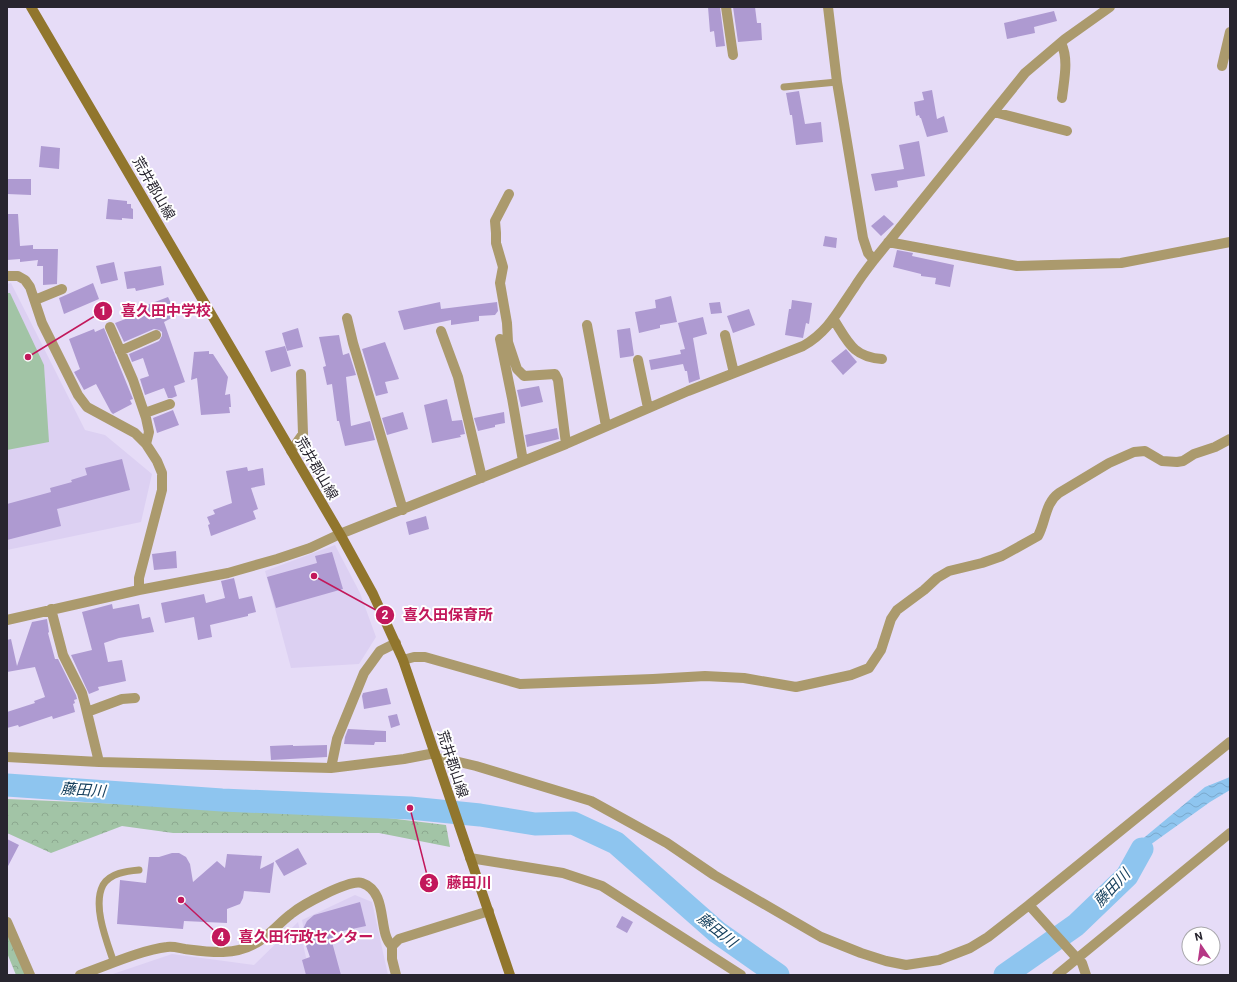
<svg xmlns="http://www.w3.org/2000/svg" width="1237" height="982" font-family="Roboto,'Noto Sans JP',sans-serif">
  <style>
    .built { fill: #dcd0f2 }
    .forest { fill: url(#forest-crowns) }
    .green { fill: #a2c4a6 }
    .water { fill: url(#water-waves) }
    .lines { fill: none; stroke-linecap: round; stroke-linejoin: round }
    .river { stroke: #8ec5ef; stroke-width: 23 }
    .building { fill: #ae9ad1 }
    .service { stroke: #ab9a6d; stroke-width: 7 }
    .minor { stroke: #ab9a6d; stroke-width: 10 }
    .tertiary { stroke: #ab9a6d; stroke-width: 10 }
    .secondary { stroke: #91762d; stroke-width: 10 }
    .labels { text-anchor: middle; stroke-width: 4; stroke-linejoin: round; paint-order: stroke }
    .street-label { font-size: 14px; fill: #28252f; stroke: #fff }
    .water-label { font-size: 15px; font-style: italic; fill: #17415e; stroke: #fff }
    .leader { fill: none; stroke: #c2185b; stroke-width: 1.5 }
    .callout-dot { fill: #c2185b; stroke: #fff; stroke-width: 1.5 }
    .mark-label { font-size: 12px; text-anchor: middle; font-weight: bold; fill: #fff }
    .callout-label { font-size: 15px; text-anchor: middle; font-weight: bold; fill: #c2185b; stroke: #fff; stroke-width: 4; stroke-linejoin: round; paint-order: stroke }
  </style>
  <defs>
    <pattern id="forest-crowns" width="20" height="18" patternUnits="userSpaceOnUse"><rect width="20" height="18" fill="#a2c4a6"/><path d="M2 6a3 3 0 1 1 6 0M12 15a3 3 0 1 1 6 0" fill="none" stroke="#8ca88f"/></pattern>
    <pattern id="water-waves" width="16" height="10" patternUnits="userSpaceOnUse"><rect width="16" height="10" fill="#8ec5ef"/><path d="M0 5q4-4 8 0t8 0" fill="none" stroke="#7aa9cd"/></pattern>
  </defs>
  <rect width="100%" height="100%" fill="#e6dcf7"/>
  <!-- built -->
  <path class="built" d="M11,283L85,430L105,435L152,474L141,522L7,550V284Z
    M335,545L360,593L376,637L359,664L291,668L265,571Z
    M355,895L372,902L388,975H313L302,920Z
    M298,922L310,975H110L172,954L254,965Z"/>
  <!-- forest -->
  <path class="forest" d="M7,799L355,814L446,825L450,847L379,833H173L122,826L51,853L7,833Z
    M7,914L30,975H16L7,953Z"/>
  <!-- green -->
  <path class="green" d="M7,293H10L44,365L49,442L7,450Z"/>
  <!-- water -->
  <path class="water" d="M1230,777V790L1210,802L1150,845L1138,872L1126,878L1130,860L1140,841L1205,787Z"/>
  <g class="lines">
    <!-- river -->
    <path class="river" d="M7,785L222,800L410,808L480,815L535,824L573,823L616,843L717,932L778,975
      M1005,975L1076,925L1127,876L1142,849"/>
  </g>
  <!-- building -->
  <path class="building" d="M708,7H720L725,46L716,47L714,31L710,32Z
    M733,7H755L757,23H761L762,40L738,42Z
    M1054,11L1057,21L1034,27L1035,33L1007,39L1004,23Z
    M932,90L937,119L944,116L948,132L927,137L921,118H920L919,115L916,116L914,102L924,100L922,92Z
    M799,91L805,124L821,122L823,142L796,145L792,115H790L786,93Z
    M919,141L925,176L897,181L898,187L875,191L871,174L904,169L899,145Z
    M41,146L60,148L59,169L39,167Z
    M7,179H31V195L7,194Z
    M108,199L127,201V204H131V208L133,209V219L122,218V220L106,219Z
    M7,214H18L20,246L33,245V249H58L57,284L43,285V266H37L38,260L20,262V259L7,260Z
    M884,215L894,224L881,236L871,226Z
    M825,236L837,238L836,248L823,246Z
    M897,250L913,253L912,256L954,265L950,287L935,284L936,278L921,276V274L893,267Z
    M114,262L118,280L101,284L96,266Z
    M161,266L164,285L136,291L135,288L127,289L124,272Z
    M93,283L99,299L64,314L59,298Z
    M671,296L677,322L660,325V328L639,333L635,312L656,308L655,300Z
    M168,297L177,315L164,322L185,382L174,386L177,396L172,398H168L164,388L145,395L140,379L149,376L143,358L132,362L129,354L159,341L162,336V332L159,330L154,329L124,342L115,323L141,313L139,308Z
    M792,300L812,303L809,324L806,323L803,338L785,335L789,309H791Z
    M440,302L441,309L497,302L498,311L495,315L479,316V321L451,325V320L404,330L398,311Z
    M720,302L722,313L711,314L709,303Z
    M749,309L755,325L733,333L727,316Z
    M703,317L707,334L693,338L700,379L689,383L687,371H685L683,364L651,370L649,360L681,354L680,350L685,349L678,323Z
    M104,328L133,399L130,400L132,404L113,414L111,412L96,384L84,390L74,372L80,369L69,339L94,329L95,332Z
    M298,328L303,347L287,351L282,333Z
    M630,328L634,355L633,356L620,358L617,330Z
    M339,335L343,355L349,353L356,375L346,377L351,426L370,421L375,440L345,446L339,421H337L332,384L327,385L323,367L326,366L319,337Z
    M385,342L399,379L385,382L388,393L376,396L362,349Z
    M285,346L291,366L271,372L265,351Z
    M846,349L857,362L843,375L831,361Z
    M209,351V354H213L228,377L225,395L230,394L231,407H229L230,413L201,415L197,378L191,380L194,352Z
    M539,386L543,402L521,407L517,390Z
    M447,399L452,421L462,420L465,434L460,435L461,437L432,443L424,405Z
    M173,410L179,425L157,433L153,418Z
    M403,412L408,429L387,435L382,418Z
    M504,412L505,423L495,425V427L478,431L474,418Z
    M557,428L559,439L527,447L525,435Z
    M122,459L130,490L57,509L61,526L7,540V504L51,492L50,488L72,482L71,480L87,475L85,468Z
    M247,467L248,471L263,468L265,485L251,488L258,509L253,511L256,519L211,536L208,525L210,524L207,517L215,514L213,510L232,503L226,471Z
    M426,516L429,529L409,535L406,522Z
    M176,551L177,568L154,570L152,554Z
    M332,552L343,589L276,608L267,577L317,563L315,556Z
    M234,578L239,599L252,596L256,612L248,614V616L210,625L212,637L198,640L194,617L165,623L161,603L204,594L206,603L225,598L221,581Z
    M112,604L113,609L139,604L142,619L150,617L154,632L119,638L104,643L108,662L122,660L126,681L98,687L99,690L89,694L71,655L92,650L82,612Z
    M47,619L49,632L48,633L55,659H58L76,695L77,699L74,700L75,703L73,704L75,712L53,719L52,716L19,727L18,725L7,728V712L35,703L34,701L45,697L35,667L7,672V640L11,639L17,666L32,622Z
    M387,688L391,704L364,709L362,696L363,693Z
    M397,714L400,725L391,728L388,716Z
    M348,729L386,731V742H375L374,745L344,744L345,737Z
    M293,745V746L327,745V757L271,760L270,746Z
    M7,839L19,845L7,868Z
    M298,848L307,864L284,876L275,861Z
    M172,853H179L186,857L190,864L193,882L217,861L225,868L227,854L262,856L260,869L274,862L270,893L244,891L243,898L240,904L227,909V923L184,921L183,929L117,924L120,880L146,883L149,857H159Z
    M360,902L366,926L338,932L332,942L341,975H306L302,960L310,957L303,937V929L307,921L314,915Z
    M622,916L633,922L627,933L616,927Z"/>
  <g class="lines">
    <!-- service -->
    <path class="service" d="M784,87L837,82
      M114,963C107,942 92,906 103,885C110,873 127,871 139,870"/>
    <!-- minor -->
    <path class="minor" d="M726,7L733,55
      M828,7L837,82L863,238L868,253L874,260
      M1061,43C1069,59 1064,80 1062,98
      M1222,66L1230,32
      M994,112L1067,131
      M509,194L495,221L496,233V243L503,267L500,283L507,323L508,342L517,369L524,376L555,374L558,380L566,444
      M888,242L1017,266L1121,263L1230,242
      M7,276H18L25,280L30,287L42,323L78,395L87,407L135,433L146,444L157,461L162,473V490L139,578V590
      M35,300L62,289
      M347,318L353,343L403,510
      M834,320C848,342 853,357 882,359
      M587,325L606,426
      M110,327L133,380L146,418L149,432L146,444
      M441,331L458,377L482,478
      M725,335L734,373
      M500,339L512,398L523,461
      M120,351L156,335
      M638,360L648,408
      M145,413L170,404
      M291,451L303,434L301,374
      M51,609L63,655L82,693L85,704L99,762
      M7,620L139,590L228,573L277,559L310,548L340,534L566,444L688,391L803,346C828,332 838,311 854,288C860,278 867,269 874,260L1025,73L1065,39L1110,7
      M403,660L414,657H425L520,684L653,679L705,676L744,678L796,687L851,675L869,668L881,650L891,619L897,610L924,590L937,578L949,571L982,563L1002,556L1038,536C1046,521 1045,503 1059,493L1109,463L1134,452L1145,451L1162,461L1177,462L1183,461L1194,454L1215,447L1230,439
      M87,712L122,699L135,698
      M7,757L99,762L331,768L404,759L435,753
      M437,758L459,762L476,766L591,801L667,843L714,875L821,937L861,953L886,961L906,965L939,960L970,948L988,937L1029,905L1074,955L1082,963L1086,975
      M331,768L337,739L364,673L380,651L396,643
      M470,858L563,873L602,886L741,975
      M1029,905L1230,742
      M7,922L30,975
      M80,975C106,966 141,950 167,947C173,946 179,948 185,949C209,952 234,956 256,943C269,936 279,923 291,914C302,905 349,879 362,883C389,892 377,933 392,946
      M1057,975L1230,833"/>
    <!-- tertiary -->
    <path class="tertiary" d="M396,975L392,959V946L399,939L489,911"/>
    <!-- secondary -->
    <path class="secondary" d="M31,7L340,534L373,594L403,660L510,975"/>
  </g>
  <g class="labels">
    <!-- street labels -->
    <g class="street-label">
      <text transform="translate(154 188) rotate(60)" y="5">荒井郡山線</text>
      <text transform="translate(317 468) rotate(60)" y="5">荒井郡山線</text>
      <text transform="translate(453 764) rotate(72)" y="5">荒井郡山線</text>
    </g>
    <!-- water labels -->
    <g class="water-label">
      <text transform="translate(83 790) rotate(4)" y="5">藤田川</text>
      <text transform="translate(1112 888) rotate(-47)" y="5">藤田川</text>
      <text transform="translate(717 930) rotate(39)" y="5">藤田川</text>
    </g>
  </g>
  <!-- callouts -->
  <path class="leader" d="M28 357L103 311M314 576L385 615M410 808L429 883M181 900L221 937"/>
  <g class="callout-dot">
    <circle cx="28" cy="357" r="4"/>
    <circle cx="314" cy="576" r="4"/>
    <circle cx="410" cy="808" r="4"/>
    <circle cx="181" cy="900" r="4"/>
    <circle cx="103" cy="311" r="10"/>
    <circle cx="385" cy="615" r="10"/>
    <circle cx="429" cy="883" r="10"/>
    <circle cx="221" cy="937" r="10"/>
  </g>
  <g class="mark-label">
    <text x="103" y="315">1</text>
    <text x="385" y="619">2</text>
    <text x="429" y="887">3</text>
    <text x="221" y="941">4</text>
  </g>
  <g class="callout-label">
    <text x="166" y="316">喜久田中学校</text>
    <text x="448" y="620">喜久田保育所</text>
    <text x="469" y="888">藤田川</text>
    <text x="306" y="942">喜久田行政センター</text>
  </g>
  <!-- border -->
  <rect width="1237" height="982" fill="none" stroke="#28252f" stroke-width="16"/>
  <!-- north arrow -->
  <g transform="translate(1201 946) rotate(347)"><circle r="19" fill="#ffffff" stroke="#a9a8ac"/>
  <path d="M0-3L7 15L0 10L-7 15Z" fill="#b63886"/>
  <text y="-6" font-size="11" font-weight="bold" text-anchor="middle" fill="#28252f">N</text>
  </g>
</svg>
